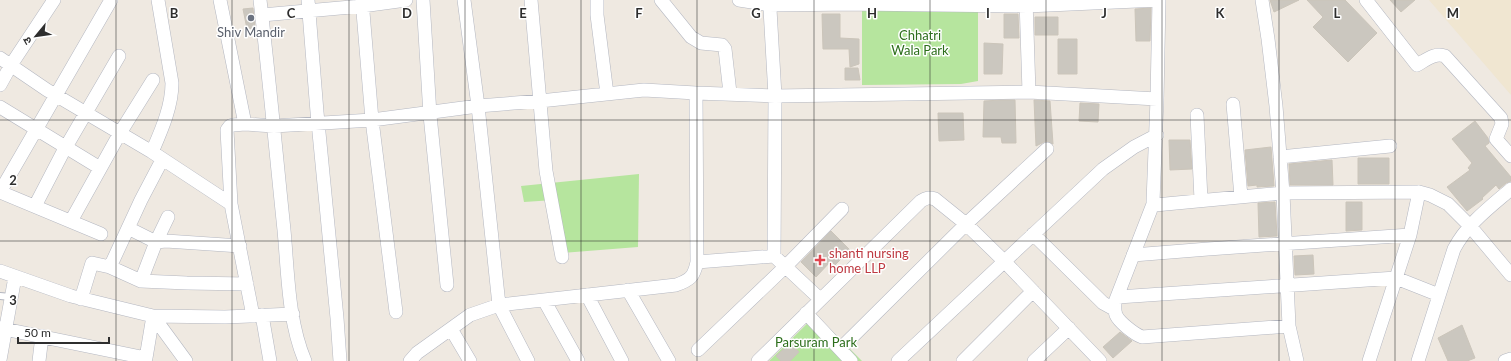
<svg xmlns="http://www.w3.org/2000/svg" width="1511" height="361" font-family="Lato,'Noto Sans Devanagari',sans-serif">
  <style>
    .education { fill: #f0e6d1 }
    .green { fill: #b6e59e }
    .building { fill: #cbc7bf; stroke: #cbc5ba }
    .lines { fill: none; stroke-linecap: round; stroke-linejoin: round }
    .service-casing { stroke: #b4b7c1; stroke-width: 8 }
    .minor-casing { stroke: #b4b7c1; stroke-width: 14 }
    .service { stroke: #fff; stroke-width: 6 }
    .minor { stroke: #fff; stroke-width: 13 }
    .grid { fill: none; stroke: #2e2e2e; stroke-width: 1; stroke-opacity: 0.55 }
    .worship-dot { fill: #6b7280; stroke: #fff; stroke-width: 1.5 }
    .health-dot { fill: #e0444e; stroke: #fff; stroke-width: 1.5 }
    .labels { text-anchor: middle; stroke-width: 3; stroke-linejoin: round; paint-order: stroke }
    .worship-label { font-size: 13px; fill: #5b616d; stroke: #fff }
    .park-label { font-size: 13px; fill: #2c6e1b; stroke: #fff }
    .health-label { font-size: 13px; fill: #be3a42; stroke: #fff; text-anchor: start }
    .grid-label { font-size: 13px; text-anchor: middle; font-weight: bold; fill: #2e2e2e; stroke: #fff; stroke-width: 3; stroke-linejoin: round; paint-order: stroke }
  </style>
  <rect width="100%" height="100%" fill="#efe9e1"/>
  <!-- education -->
  <path class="education" d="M1429,0H1511V95Z"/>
  <!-- green -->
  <path class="green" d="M978,1V81L961,84L862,85V3Z
    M639,174L638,247L562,253L554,200L524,202L521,186Z
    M816,315L862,361H769Z"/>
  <!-- building -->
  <path class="building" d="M1270,0H1299L1274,12Z
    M1307,0H1345L1377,33L1348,62L1313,27L1323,17Z
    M1390,0H1415L1401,12Z
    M253,8L255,28L247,29L243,9Z
    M1151,8L1150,41H1136L1135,9Z
    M822,14H840V38L859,39V64L850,67L849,49H823Z
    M1004,14H1018L1019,38H1004Z
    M1035,17H1058V35H1035Z
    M1058,39H1077V74H1058Z
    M984,43L1003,44L1002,74H984Z
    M845,68H858L860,80H845Z
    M1001,100H1015L1016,143H1002L1001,137H983L984,101Z
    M1034,100L1050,101L1053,144L1046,141L1036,146Z
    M1080,103L1099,104L1098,122L1079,121Z
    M938,113H963L964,140L939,141Z
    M1475,121L1488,138L1489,143L1485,146L1511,177V181L1506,183L1499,189L1496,185L1482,198L1483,199L1467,211L1447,187L1470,170L1468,168L1472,163L1452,139Z
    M1169,140H1190L1192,169L1170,170Z
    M1271,147L1274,186L1257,187V185L1248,186L1245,150Z
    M1358,158H1389V184H1358Z
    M1332,160L1333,185H1290L1289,164Z
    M1275,202L1277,236L1259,237L1258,203Z
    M1346,202H1362V230L1346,231Z
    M831,231L850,250L835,265L831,261L816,277L801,262Z
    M1313,255L1314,274L1295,275L1294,256Z
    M1462,325L1475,358L1467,361H1448L1438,338Z
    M1120,332L1132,341L1113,358L1103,347Z
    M790,343L799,352L790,361H781L776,356Z"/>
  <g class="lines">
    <!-- service casing -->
    <g class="service-casing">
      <path id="service" d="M0,296L11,297"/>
    </g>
    <!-- minor casing -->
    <g class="minor-casing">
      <path id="minor" d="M220,0L245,124
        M260,0C269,76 276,153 284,230C288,273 288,321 305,361
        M308,0L317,112L337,318L340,361
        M362,0L372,120L396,312
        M423,0L430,115L447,285
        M464,0L478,106L499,305L528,361
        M531,0L546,171L562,257
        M597,0V15L607,94
        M661,0L691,37L701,43L722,45L725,49L730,93
        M739,0L765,4L768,5L770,9L775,96L774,256L820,299
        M1026,0L1029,92
        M1262,0L1268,39L1276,106L1283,193L1289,326L1297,361
        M1366,0L1417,65C1426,60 1435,52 1445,56L1501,118L1502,124L1496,139L1511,156
        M768,5L855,4L1027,6L1159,0
        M262,15L362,6L406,0
        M0,58L47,90L152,152L231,204L253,316
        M0,85L11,65L54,0
        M1157,99L1153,202L1155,205L1283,193L1419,192L1430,195L1448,204L1470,226L1511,275
        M1233,104L1241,197
        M0,107L100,168
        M1197,115L1201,200
        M152,152C161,131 172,107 172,83L158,0
        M1280,157L1390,146
        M0,192L111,0
        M0,192L101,234
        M231,204L227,130L230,126L233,125L245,124L274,126L372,120L478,106L540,101L644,90L696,93
        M1153,204L1115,302C1115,306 1114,310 1116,315C1119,322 1134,334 1142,337L1289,326
        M35,206L63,152L119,56
        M71,221L120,133L153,80
        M128,228L156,242L168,217
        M1033,234L1103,303L1114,309
        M1133,255L1208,249L1410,235
        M697,262L774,256
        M110,267L141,200L162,160
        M0,271L71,296L153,316L186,361
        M141,281L156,242L166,241L240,246
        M628,290L669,361
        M587,295L622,361
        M1118,297L1396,278L1439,295
        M81,299L92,263L110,267L141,281L187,283L247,284
        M544,300L578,361
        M806,313L851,361
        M262,315L270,361
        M0,328L146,358L153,316L225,317L293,314
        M451,329L470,361
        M840,349L966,224L1047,149
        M698,350L786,266L842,209
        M0,360L15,277
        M39,361L42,336
        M410,361L417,353L470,315L499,305L676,285C690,280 694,277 697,262L696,93L775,96L1029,92L1157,99L1159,0
        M758,361L921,201C926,198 929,197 935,199L966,224L1004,261L1100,361
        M898,361L1103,169L1134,147L1157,135
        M963,361L1033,291
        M1034,361L1069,328
        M1369,361L1410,235L1419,192
        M1418,361L1454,249C1467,224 1490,207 1511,189
        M1505,361L1511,359"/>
    </g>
    <!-- service -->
    <use href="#service" class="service"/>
    <!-- minor -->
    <use href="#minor" class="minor"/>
  </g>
  <!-- grid -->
  <path class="grid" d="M116,0V361M232,0V361M349,0V361M465,0V361M581,0V361M697,0V361M814,0V361M930,0V361M1046,0V361M1162,0V361M1279,0V361M1395,0V361M0,120H1511M0,241H1511"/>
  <!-- markers -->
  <circle class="worship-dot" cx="251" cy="18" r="4"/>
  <path class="health-dot" d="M818 254h4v4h4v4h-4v4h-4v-4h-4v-4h4z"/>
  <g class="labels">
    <!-- worship labels -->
    <g class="worship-label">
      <text x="251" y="37">Shiv Mandir</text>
    </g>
    <!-- park labels -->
    <g class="park-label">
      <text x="920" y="40">Chhatri<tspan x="920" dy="15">Wala Park</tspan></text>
      <text x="816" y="347">Parsuram Park</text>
    </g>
    <!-- health labels -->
    <g class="health-label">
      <text x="829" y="258">shanti nursing<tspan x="829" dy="15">home LLP</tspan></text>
    </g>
  </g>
  <g class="grid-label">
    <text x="174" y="18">B</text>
    <text x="291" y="18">C</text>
    <text x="407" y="18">D</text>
    <text x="523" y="18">E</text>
    <text x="639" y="18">F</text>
    <text x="756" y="18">G</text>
    <text x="872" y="18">H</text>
    <text x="988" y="18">I</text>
    <text x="1104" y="18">J</text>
    <text x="1220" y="18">K</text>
    <text x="1337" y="18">L</text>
    <text x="1453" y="18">M</text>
    <text x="13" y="185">2</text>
    <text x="13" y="305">3</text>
  </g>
  <!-- north arrow -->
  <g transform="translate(36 36) rotate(241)" stroke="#ffffff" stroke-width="3" paint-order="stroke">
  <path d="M0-3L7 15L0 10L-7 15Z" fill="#2e2e2e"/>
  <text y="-6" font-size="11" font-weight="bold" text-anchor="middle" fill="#2e2e2e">उ</text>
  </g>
  <!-- scale -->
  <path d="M18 337v6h91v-6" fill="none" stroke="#2e2e2e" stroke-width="2"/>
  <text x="24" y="337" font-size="12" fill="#2e2e2e" stroke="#ffffff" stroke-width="3" paint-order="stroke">50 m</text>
</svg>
